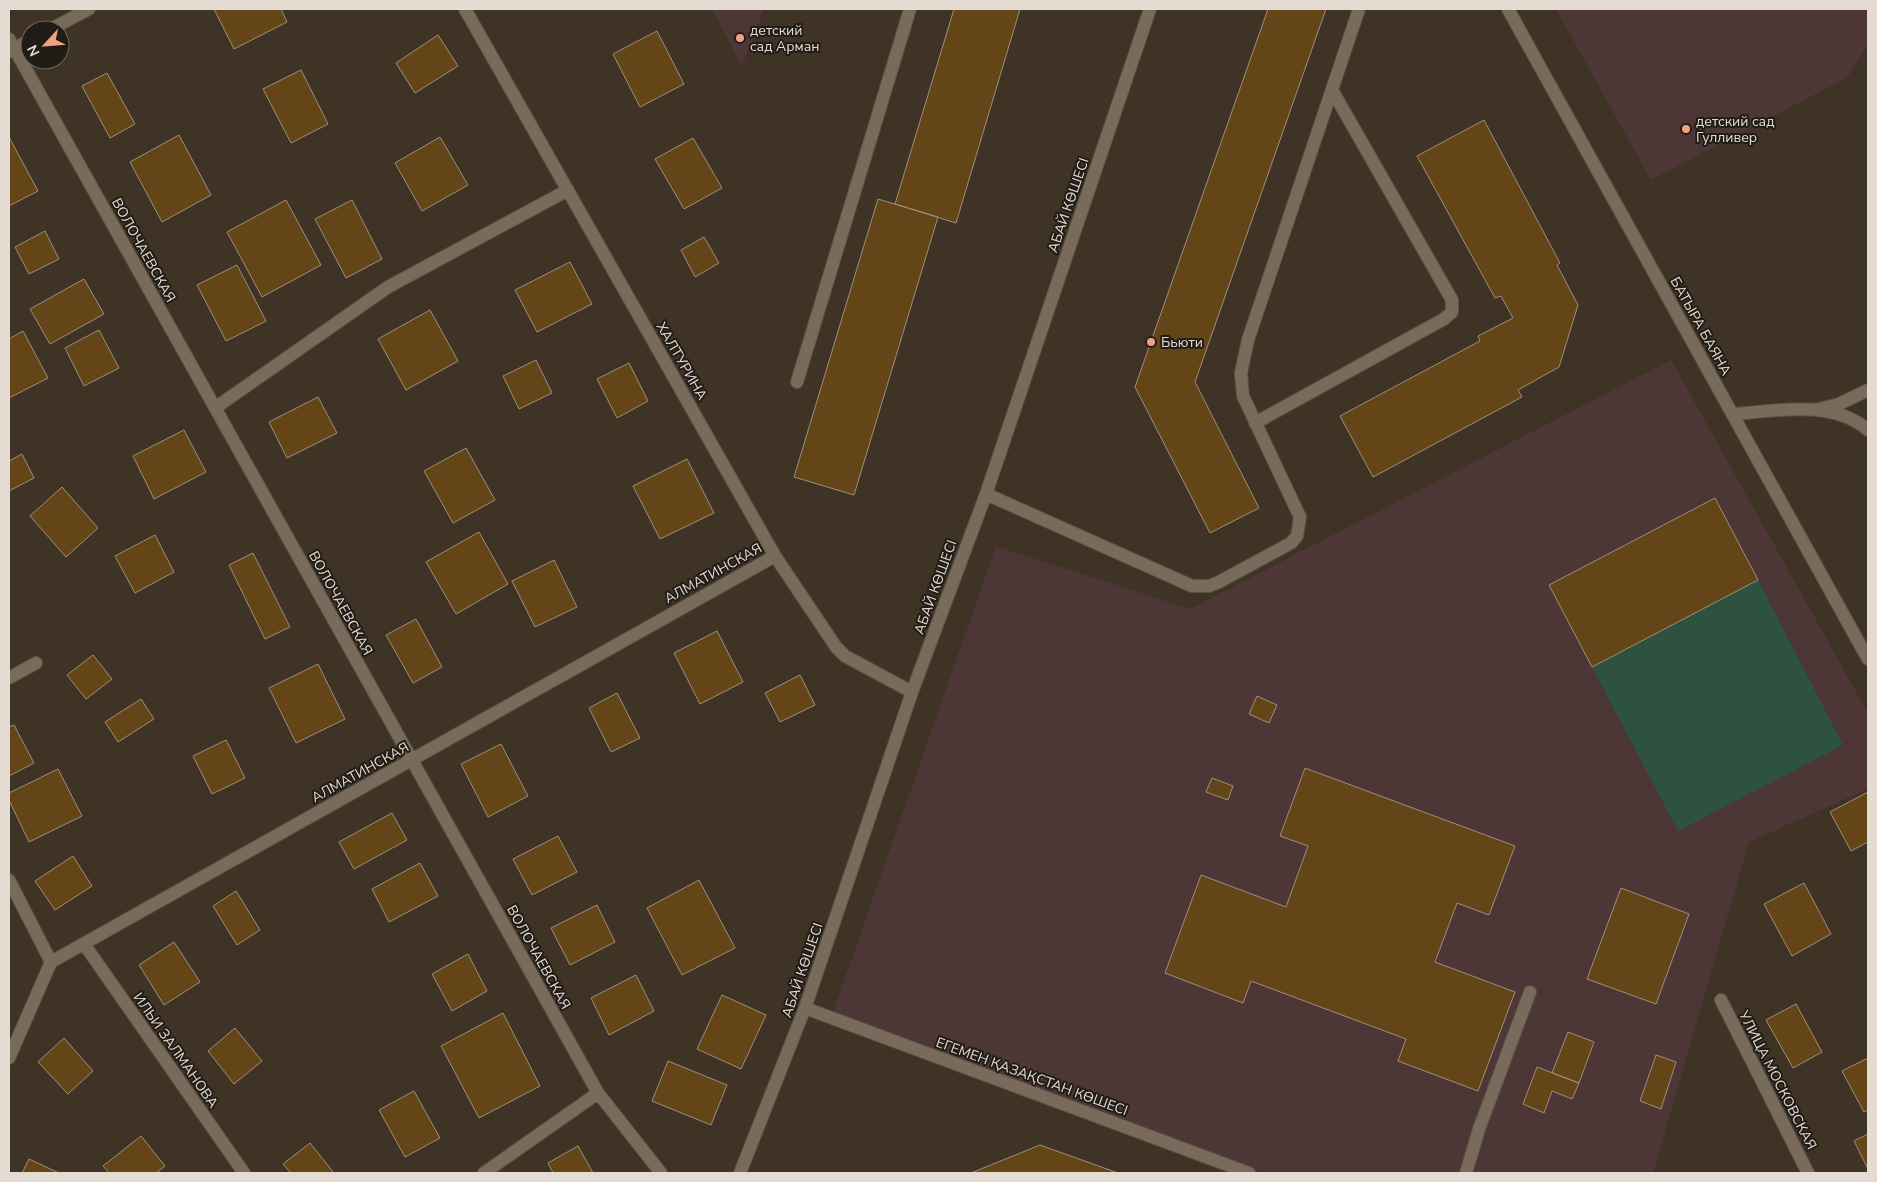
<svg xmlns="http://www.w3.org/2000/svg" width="1877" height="1182" font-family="'Nunito Sans',sans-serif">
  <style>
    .education { fill: #4c3736 }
    .garden { fill: #2e5240 }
    .building { fill: #644518; stroke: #9d8f7e }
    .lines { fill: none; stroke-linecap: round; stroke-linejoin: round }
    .minor-casing { stroke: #5b5144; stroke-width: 14 }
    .minor { stroke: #796b5b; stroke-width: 12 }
    .poi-dot { fill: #f39f84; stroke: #211c15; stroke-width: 2 }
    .labels { text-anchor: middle; stroke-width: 4; stroke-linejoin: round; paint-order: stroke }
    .poi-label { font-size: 14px; fill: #e4dcd3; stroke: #211c15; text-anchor: start }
    .street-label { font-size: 14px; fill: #e4dcd3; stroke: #211c15 }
  </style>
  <rect width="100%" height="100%" fill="#3f3325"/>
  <!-- education -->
  <path class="education" d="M712,9H764L742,67Z
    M1556,9H1868V44L1848,77L1651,180Z
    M1671,360L1868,713V789L1749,842L1653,1173H1265L831,1018L996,546L1190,609Z"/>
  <!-- garden -->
  <path class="garden" d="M1758,580L1843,745L1678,831L1592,667Z"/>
  <!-- building -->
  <path class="building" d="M214,9H281L287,22L234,49Z
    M954,9H1020L956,223L895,204Z
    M1268,9H1326L1195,382L1259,508L1210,533L1135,387Z
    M657,31L684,84L640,107L613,54Z
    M438,35L458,66L415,93L396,63Z
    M301,70L328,124L291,143L263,89Z
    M107,73L135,124L110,138L82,86Z
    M1484,120L1560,263L1557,265L1578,305L1559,367L1518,390L1522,397L1373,477L1340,416L1480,341L1478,336L1513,318L1501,296L1495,298L1417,156Z
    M179,135L211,195L162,222L130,162Z
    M9,137L38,191L9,206Z
    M440,137L468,185L422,211L395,163Z
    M693,138L722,188L684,209L655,159Z
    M878,199L938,217L854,495L794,477Z
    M286,200L321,265L262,297L227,232Z
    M352,200L382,259L346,278L315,219Z
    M45,231L59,259L29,274L15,247Z
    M704,237L719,263L695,277L681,250Z
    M570,262L592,304L537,332L515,290Z
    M237,265L266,321L226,341L197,285Z
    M84,279L104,314L50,344L30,309Z
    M430,310L458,361L406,390L378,339Z
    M99,330L119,368L84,386L65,348Z
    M23,331L48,378L9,398V339Z
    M536,360L552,393L519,409L503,376Z
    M629,363L648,401L617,418L597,379Z
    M318,397L337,433L287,458L269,422Z
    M184,430L206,472L154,499L133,456Z
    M466,448L495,500L453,523L424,471Z
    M22,454L34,478L9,491V461Z
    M687,459L714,513L660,539L633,486Z
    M62,487L98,528L66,557L30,516Z
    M1715,498L1758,580L1592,667L1549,585Z
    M479,532L508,584L456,614L426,562Z
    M155,535L174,572L135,593L115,556Z
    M253,553L290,627L265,639L229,565Z
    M554,560L577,607L535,627L512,581Z
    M416,619L442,667L413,683L386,635Z
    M717,631L743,682L700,704L674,653Z
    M93,655L112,679L86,699L67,675Z
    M318,664L345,719L296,743L269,688Z
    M800,675L815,705L780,722L765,693Z
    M617,693L640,738L611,752L589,708Z
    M1257,696L1277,705L1269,723L1249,714Z
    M141,699L154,719L118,742L105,722Z
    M14,725L34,763L9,776V727Z
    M226,740L245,778L212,794L193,756Z
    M501,744L528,796L488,817L461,764Z
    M1305,768L1515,846L1489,915L1457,903L1435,962L1515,992L1478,1091L1398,1061L1406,1039L1251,981L1243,1003L1165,973L1201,875L1286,907L1308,846L1280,836Z
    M58,769L82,816L29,842L9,800V793Z
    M1212,778L1233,786L1228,800L1206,792Z
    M1868,792V842L1851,851L1830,812Z
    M392,813L407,840L354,869L339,842Z
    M558,836L577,872L532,895L513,859Z
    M73,856L92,886L55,910L35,881Z
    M420,863L438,896L389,922L372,889Z
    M699,880L735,948L682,975L647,908Z
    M1804,883L1831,934L1792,956L1764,904Z
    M1621,888L1689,914L1656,1004L1587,979Z
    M236,891L260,930L237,945L213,906Z
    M597,905L615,942L570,965L551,928Z
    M174,942L200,982L164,1005L139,965Z
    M468,954L487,991L452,1011L432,974Z
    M636,975L654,1011L609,1035L591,998Z
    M722,995L766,1015L741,1069L697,1049Z
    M1796,1004L1822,1052L1793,1068L1766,1020Z
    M503,1013L540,1086L479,1118L441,1046Z
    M235,1028L262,1061L234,1084L208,1051Z
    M1568,1032L1594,1042L1579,1083L1552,1073Z
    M64,1038L93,1071L68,1094L38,1062Z
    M1656,1055L1676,1062L1661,1109L1640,1101Z
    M1868,1058V1110L1864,1112L1842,1071Z
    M668,1061L727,1085L711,1125L652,1101Z
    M1537,1067L1579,1083L1572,1099L1552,1091L1544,1113L1523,1104Z
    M414,1091L440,1138L405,1157L379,1110Z
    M1868,1134V1169L1854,1141Z
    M141,1136L165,1166L156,1173H109L103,1166Z
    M310,1143L334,1173H291L283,1164Z
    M1040,1145L1118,1173H971Z
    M578,1146L593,1173H553L548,1163Z
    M29,1159L59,1173H22Z"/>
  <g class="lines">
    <!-- minor casing -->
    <g class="minor-casing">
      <path id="minor" d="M465,9L775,556L836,647L845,656L912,692
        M1508,9L1868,659
        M49,30L89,9
        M9,39L598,1093L661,1173
        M9,52L30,40
        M797,382L910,9
        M215,408L388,287L568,190
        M1819,409L1839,404L1868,390
        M1733,414C1776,411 1832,399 1868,430
        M1255,423L1444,319L1452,312V300L1332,90
        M986,494L1192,586H1209L1219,582L1291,543L1297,536L1300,517L1243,396L1241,373L1248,340L1359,9
        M9,678L36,663
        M9,880L51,962
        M84,944L244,1173
        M1721,1000L1808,1173
        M805,1008L1249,1173
        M9,1058L51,962L775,556
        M484,1173L598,1093
        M740,1173L805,1008L912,692L986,494L1150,9
        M1466,1173L1479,1129L1530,992"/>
    </g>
    <!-- minor -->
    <use href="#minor" class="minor"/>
  </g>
  <!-- markers -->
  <g class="poi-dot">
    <circle cx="740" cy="38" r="5"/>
    <circle cx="1686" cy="129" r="5"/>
    <circle cx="1151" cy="342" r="5"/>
  </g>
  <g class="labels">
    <!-- poi labels -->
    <g class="poi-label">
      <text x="750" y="35">детский<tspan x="750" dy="16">сад Арман</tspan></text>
      <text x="1696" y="126">детский сад<tspan x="1696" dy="16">Гулливер</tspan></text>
      <text x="1161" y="347">Бьюти</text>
    </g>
    <!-- street labels -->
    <g class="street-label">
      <text transform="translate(1068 205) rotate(-71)" y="5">АБАЙ КӨШЕСІ</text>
      <text transform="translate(144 250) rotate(61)" y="5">ВОЛОЧАЕВСКАЯ</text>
      <text transform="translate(1701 326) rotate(61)" y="5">БАТЫРА БАЯНА</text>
      <text transform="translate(682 361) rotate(60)" y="5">ХАЛТУРИНА</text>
      <text transform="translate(713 573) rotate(-29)" y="5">АЛМАТИНСКАЯ</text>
      <text transform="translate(935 587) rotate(-70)" y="5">АБАЙ КӨШЕСІ</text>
      <text transform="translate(341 603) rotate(61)" y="5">ВОЛОЧАЕВСКАЯ</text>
      <text transform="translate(360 772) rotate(-29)" y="5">АЛМАТИНСКАЯ</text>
      <text transform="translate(539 957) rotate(61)" y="5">ВОЛОЧАЕВСКАЯ</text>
      <text transform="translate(802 970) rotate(-71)" y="5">АБАЙ КӨШЕСІ</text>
      <text transform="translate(176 1050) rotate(55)" y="5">ИЛЬИ ЗАЛМАНОВА</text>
      <text transform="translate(1032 1076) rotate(20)" y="5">ЕГЕМЕН ҚАЗАҚСТАН КӨШЕСІ</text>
      <text transform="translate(1778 1080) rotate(63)" y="5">УЛИЦА МОСКОВСКАЯ</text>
    </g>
  </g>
  <!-- border -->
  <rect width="1877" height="1182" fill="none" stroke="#e4dcd3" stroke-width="20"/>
  <!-- north arrow -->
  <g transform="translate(45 45) rotate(244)"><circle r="24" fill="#211c15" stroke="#6f6961"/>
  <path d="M0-4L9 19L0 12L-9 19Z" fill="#f39f84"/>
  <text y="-8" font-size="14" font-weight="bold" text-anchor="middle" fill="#e4dcd3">N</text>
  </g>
</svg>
